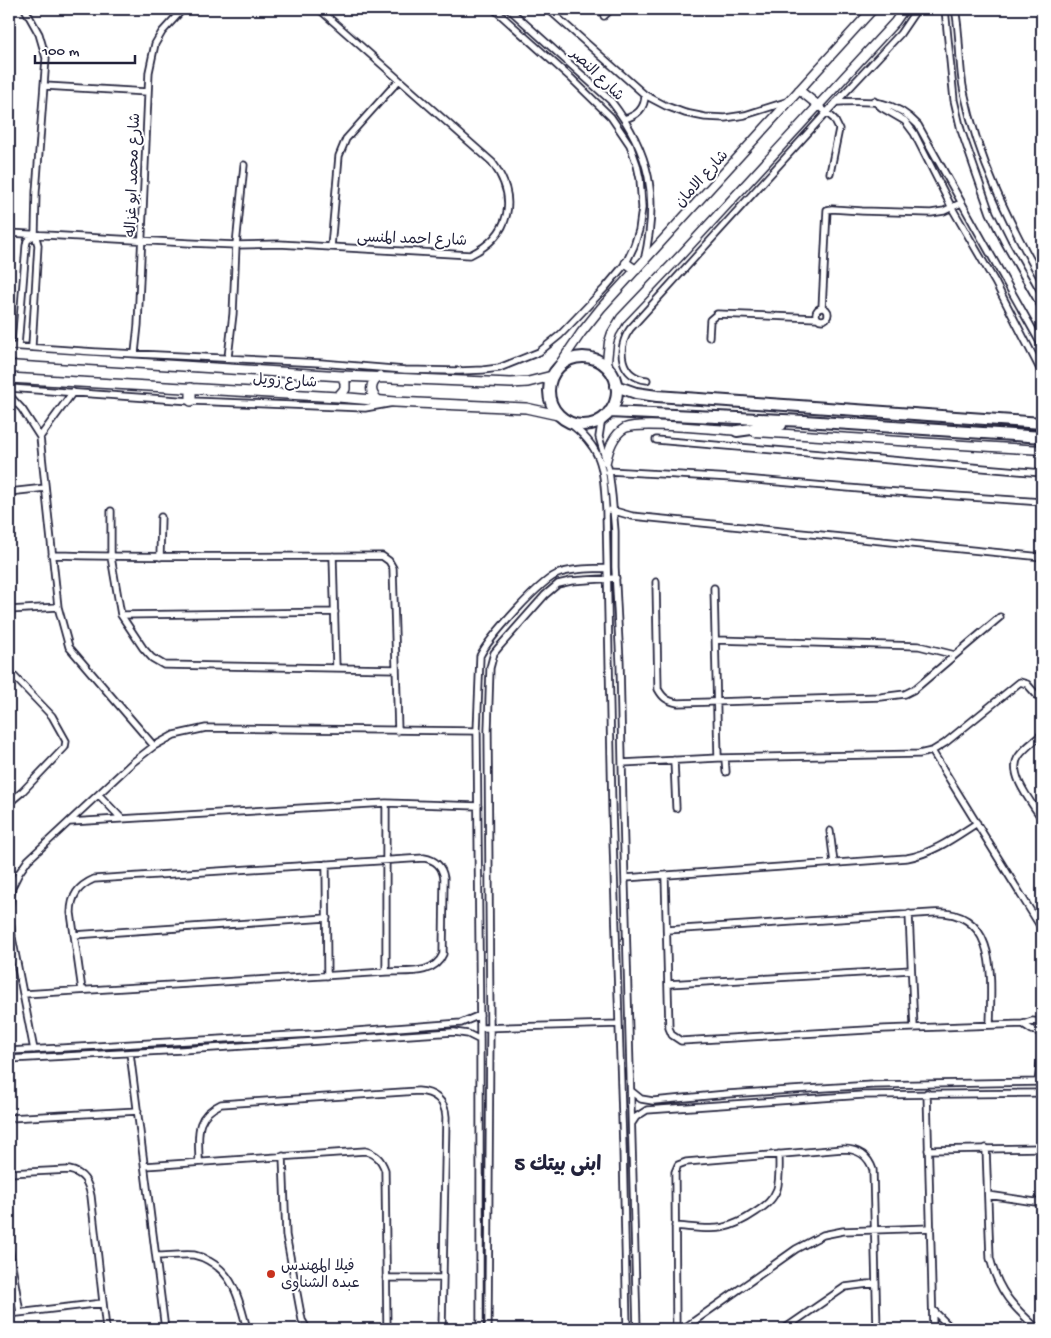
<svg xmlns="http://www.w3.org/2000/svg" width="1051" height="1338" font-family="'Gochi Hand','Playpen Sans Arabic',sans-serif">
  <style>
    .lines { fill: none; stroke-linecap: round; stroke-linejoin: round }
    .minor-casing { stroke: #22223b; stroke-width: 9 }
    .tertiary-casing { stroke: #22223b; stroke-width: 11 }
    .secondary-casing { stroke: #22223b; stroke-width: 12 }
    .motorway-casing { stroke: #22223b; stroke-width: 14 }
    .minor { stroke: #fff; stroke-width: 5.5 }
    .tertiary { stroke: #fff; stroke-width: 8 }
    .secondary { stroke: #fff; stroke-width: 9 }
    .motorway { stroke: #fff; stroke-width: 10 }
    .poi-dot { fill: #c8321e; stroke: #fff; stroke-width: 2 }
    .labels { text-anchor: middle; stroke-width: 4; stroke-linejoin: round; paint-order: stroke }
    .street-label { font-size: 15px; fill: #22223b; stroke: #fff }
    .poi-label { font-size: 15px; fill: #22223b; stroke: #fff; text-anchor: start }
    .district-label { font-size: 20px; font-weight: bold; fill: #22223b; stroke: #fff }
  </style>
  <rect width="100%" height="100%" fill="#fff"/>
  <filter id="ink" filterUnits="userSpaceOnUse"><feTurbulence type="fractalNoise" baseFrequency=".02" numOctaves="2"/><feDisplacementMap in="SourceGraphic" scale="10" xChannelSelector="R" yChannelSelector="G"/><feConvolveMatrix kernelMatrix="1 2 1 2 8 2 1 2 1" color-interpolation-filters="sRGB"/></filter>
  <g filter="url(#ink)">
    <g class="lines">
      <!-- minor casing -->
      <g class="minor-casing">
        <path id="minor" d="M25,9L39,34L46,58L36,192L35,234L38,245L32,346
          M509,9L611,101C651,153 659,197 644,261
          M548,9L645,95L666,106L685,113L705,117L725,118L745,115L789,101
          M945,9L954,100L961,130L990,213L1005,243L1042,308
          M955,9C961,36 958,65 964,92C978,159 1009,222 1042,281
          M604,16L611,9
          M45,86L147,92
          M874,101L881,107L905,121L914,133L952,208L995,282L1042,373
          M836,102C869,101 893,98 918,125L1042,346
          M819,106L834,119L839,129L830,173
          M624,119C637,116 645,108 645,95
          M9,233L189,243L236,245L279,244L470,255C511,235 519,198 492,162L319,9
          M331,247L339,156L346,139L399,80
          M822,308L827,210L832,209L862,211L931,213L944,211L961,203
          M816 314a6 6 0 1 1 12 0a6 6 0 1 1-12 0Z
          M709,337L710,320L717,314L817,318
          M9,346L96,352L321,363L405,370L459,371L483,370L499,368L539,352L560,335L605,288L626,263L634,246L639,230L642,208L640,179L637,165L630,145L611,117L571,78L494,9
          M18,346L26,246L27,241L35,234
          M135,353L138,325L149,72L155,44L162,32L183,9
          M228,357L233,314L236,245L244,165
          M647,380C620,377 616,349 630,329L826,113L900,34L917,9
          M9,388L191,401L365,408L393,403
          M9,395L22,409L40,437L58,607L69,647L154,746
          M604,418L601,424L599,437L609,471L612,496L615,531V567L620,662L623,810L637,1329
          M568,422C604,449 603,468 606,510L612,810L623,1148L627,1329
          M40,437L73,392
          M656,440L1042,473
          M608,471L733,478L883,491L1042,502
          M9,492L45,488
          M611,510L632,516L1042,557
          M111,511V557L121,615L143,648L152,658L164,665L396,669
          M52,555C162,558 272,556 382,556L389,561L393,568L398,731
          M333,556L336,668
          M160,557L161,517
          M656,582L658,689C663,698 667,701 678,703L881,697L905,694L915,689L1000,617
          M714,588L718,758
          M9,610L58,607
          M121,615L335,612
          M716,640L919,646L955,655
          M9,671L52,716L66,741L65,747L22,792L9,803
          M1042,734C1035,741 1025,747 1019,756C1006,773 1033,804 1042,819
          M932,751L1042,929
          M725,758L726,772
          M674,760L676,808
          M622,763L718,758L919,754L932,751L945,743L1020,682L1027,684L1042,701
          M99,795L122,819
          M386,803V972
          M70,822L386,803L478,806
          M830,831L834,863
          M326,864L327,976
          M665,876L669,1028L672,1035L681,1041L884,1029L1023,1024L1032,1021L1042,1022
          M625,878L907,858C934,853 955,837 977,823
          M909,914L914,1028
          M667,930L932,913C999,909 991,978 990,1025
          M74,935L327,918
          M668,984L911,970
          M24,994L386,972C406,971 434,976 443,954L444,878C442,866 436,860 424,858L94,879C78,886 71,896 71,913L82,990
          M1023,1024L1032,1030L1042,1033
          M480,1028L619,1024
          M34,1050L12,937L9,910L12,887L19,873L28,860L132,763L154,746L174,735L206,728L477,731
          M9,1051L330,1033L461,1023L480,1015
          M130,1053L165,1329
          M9,1059L182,1050L454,1032L468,1034L480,1040
          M1038,1082L1042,1048
          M631,1091L641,1099L653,1101L727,1094L872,1085L1042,1082
          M927,1093L933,1329
          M9,1118L138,1111
          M632,1123L636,1117L647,1110L863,1095L1042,1093
          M986,1148L990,1258C998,1291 1013,1307 1038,1329
          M928,1150L1042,1148
          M283,1156L286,1235L302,1320L307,1329
          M199,1162C199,1136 193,1117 221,1104L418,1091C434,1092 445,1100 446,1117L442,1329
          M145,1166L365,1151C376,1154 381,1159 385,1170L387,1329
          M9,1173L69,1170C84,1173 88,1182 91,1196L106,1329
          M988,1195L1042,1203
          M675,1226C711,1229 724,1234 756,1212C765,1206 773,1200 777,1189C780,1179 779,1165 779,1154
          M9,1247L20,1313
          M156,1256C168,1256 182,1254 194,1255C199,1256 204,1258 209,1261C235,1275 240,1303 247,1329
          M386,1278H443
          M933,1310L952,1329
          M9,1314L103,1303
          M480,1329V1040L477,731L480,656C489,638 542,578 560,573C574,568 592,569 607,568
          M488,1329L490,1028L488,730L490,668L494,653L499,647L545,595L558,584L571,581L616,578
          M676,1329L675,1172L678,1165L686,1162L843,1149C858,1149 868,1155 873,1170L877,1329
          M683,1329L796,1249L823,1235L843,1231L931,1228
          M784,1329L845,1287L876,1283"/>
      </g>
      <!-- tertiary casing -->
      <g class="tertiary-casing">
        <path id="tertiary" d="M799,90L819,106
          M626,263L636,270
          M609,369L607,361L609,342L612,333L621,318L680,256L895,22L904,9
          M555,371L581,333L601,308L873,9
          M755,432L1042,450
          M606,461C609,449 613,435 625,428C641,421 720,430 741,431"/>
      </g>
      <!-- secondary casing -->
      <g class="secondary-casing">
        <path id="secondary" d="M9,355L342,376L511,383L528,382L552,376
          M9,378L338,397L395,402L526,408L558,415
          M338,397L345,389V382L342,376
          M191,401V388
          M379,401C369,394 369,383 380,376"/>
      </g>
      <!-- motorway casing -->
      <g class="motorway-casing">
        <path id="motorway" d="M549 391a34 34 0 1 1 68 0a34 34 0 1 1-68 0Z
          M616,386L636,393L657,396L1042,423
          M609,412L805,421L1042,437
          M737,431L781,425"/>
      </g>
      <!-- minor -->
      <use href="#minor" class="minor"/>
      <!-- tertiary -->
      <use href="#tertiary" class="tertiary"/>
      <!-- secondary -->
      <use href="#secondary" class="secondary"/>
      <!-- motorway -->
      <use href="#motorway" class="motorway"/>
    </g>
  </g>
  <!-- markers -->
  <circle class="poi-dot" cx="271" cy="1274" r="5"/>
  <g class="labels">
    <!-- street labels -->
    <g class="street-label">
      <text transform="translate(598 74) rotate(44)" y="5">شارع النصر</text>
      <text transform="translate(132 175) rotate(-88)" y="5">شارع محمد ابو غزاله</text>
      <text transform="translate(701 178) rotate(-48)" y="5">شارع الامان</text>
      <text transform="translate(412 238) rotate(2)" y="5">شارع احمد المنسى</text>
      <text transform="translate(285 380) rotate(3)" y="5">شارع زويل</text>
    </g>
    <!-- poi labels -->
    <g class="poi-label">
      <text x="281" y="1270">فيلا المهندس<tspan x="281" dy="17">عبده الشناوى</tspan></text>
    </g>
    <!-- district labels -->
    <g class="district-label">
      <text x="558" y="1170">ابنى بيتك 5</text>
    </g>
  </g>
  <!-- margin -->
  <rect width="1051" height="1338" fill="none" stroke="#fff" stroke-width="30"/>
  <rect x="15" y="15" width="1021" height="1308" fill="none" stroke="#22223b" stroke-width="2" filter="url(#ink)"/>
  <!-- scale -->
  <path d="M35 55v8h100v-8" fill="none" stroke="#22223b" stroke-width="2.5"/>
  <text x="42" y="55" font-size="15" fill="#22223b" stroke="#ffffff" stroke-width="4" paint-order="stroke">100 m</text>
</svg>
